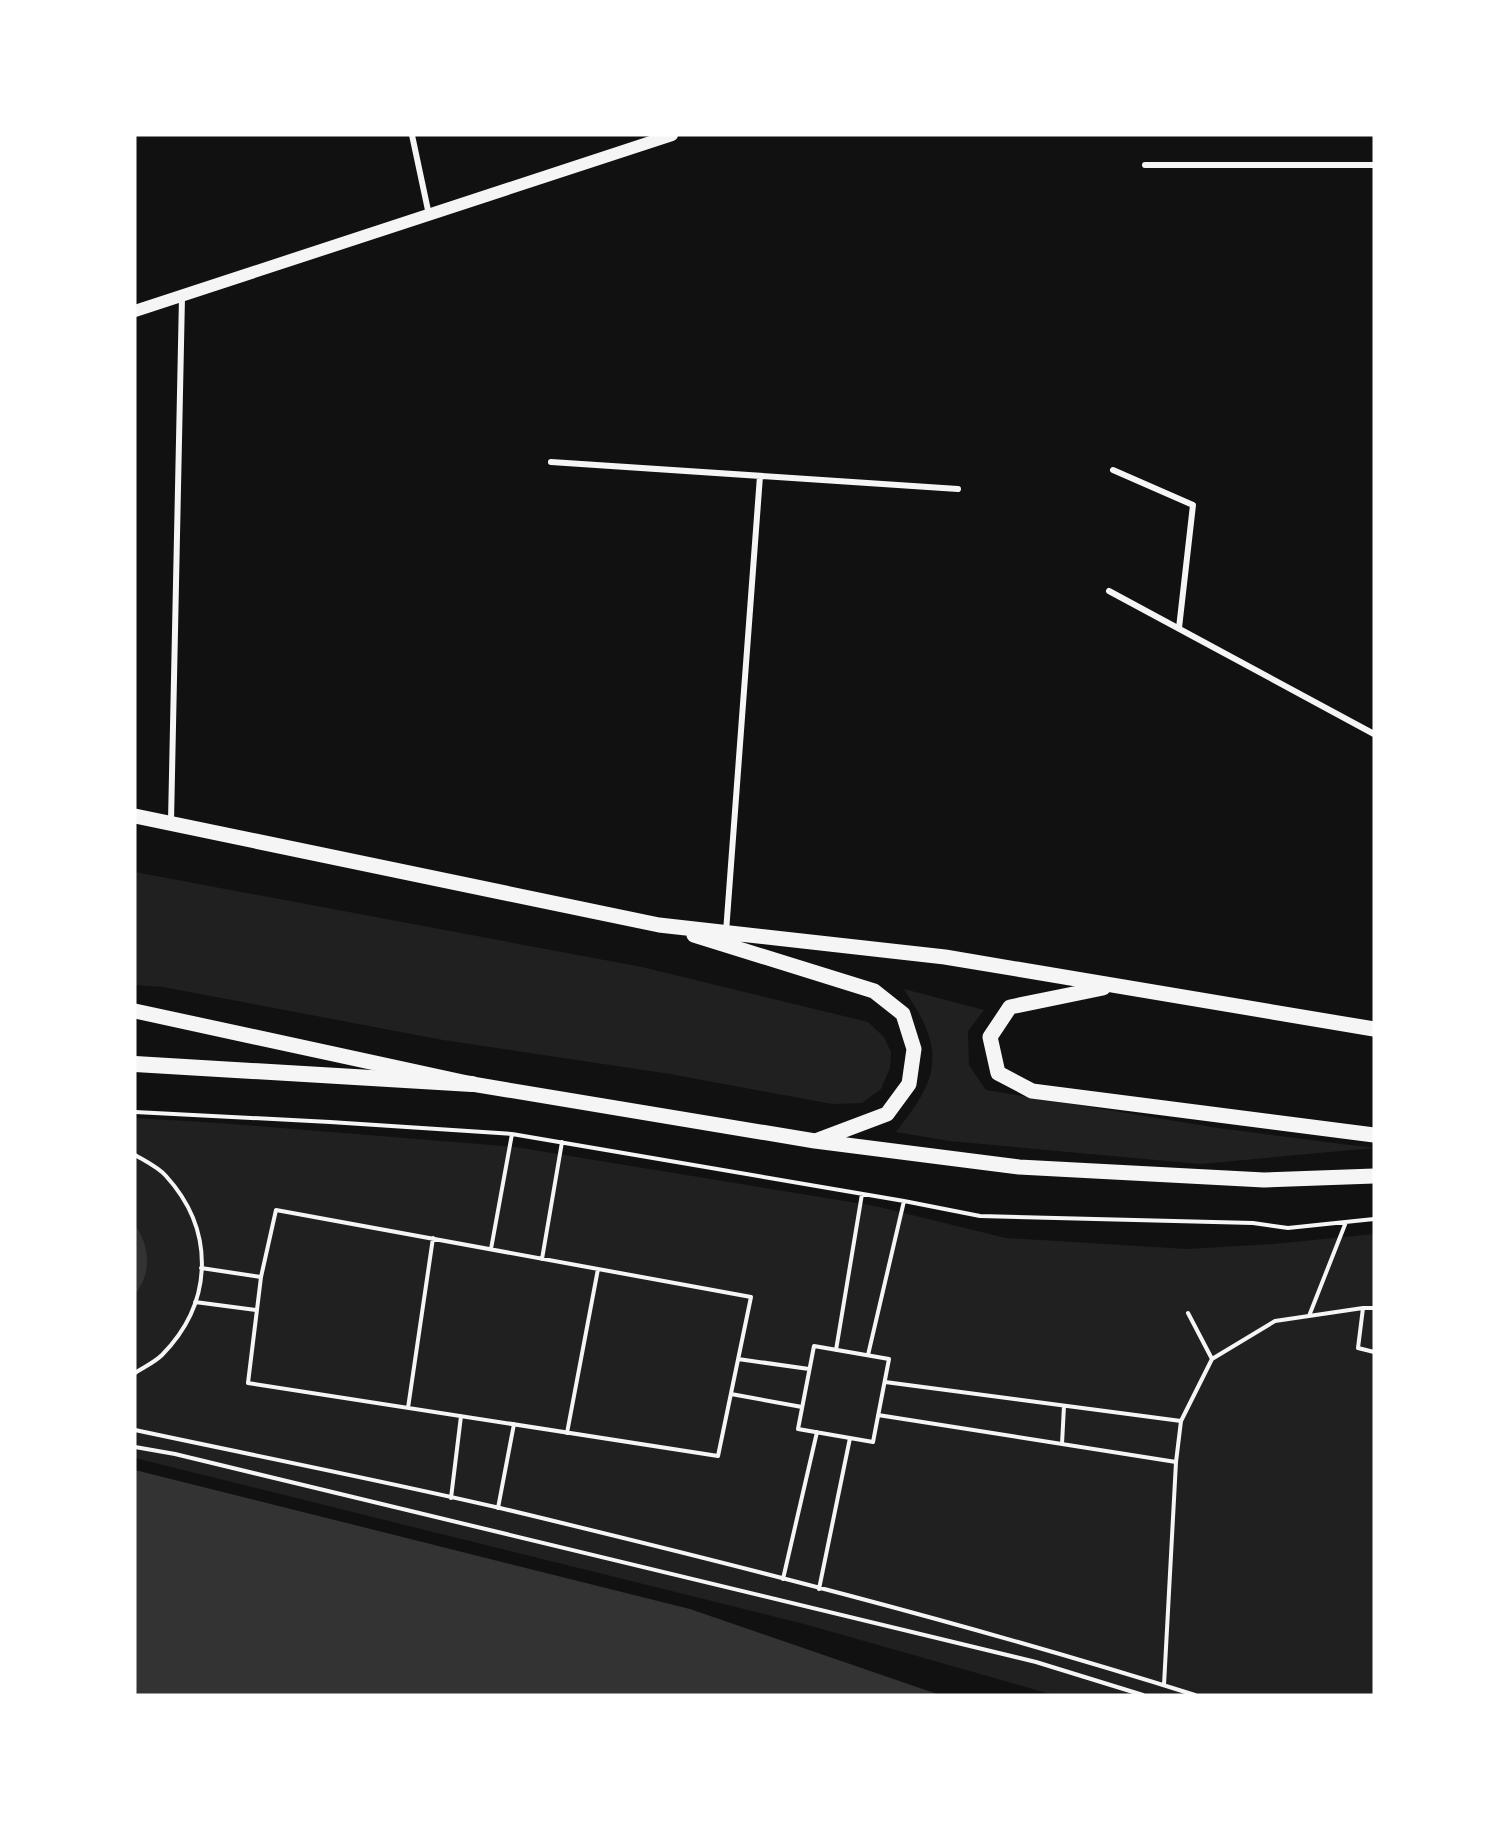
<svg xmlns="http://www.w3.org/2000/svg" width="1509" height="1830" font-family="Raleway,sans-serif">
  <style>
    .green { fill: #202020 }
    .water { fill: #333 }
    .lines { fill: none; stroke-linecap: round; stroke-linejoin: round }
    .path { stroke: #f5f5f5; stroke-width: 4 }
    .minor { stroke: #f5f5f5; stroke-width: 6 }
    .secondary { stroke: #f5f5f5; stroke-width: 12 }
    .primary { stroke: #f5f5f5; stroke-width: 15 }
    .trunk { stroke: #f5f5f5; stroke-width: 16 }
  </style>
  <rect width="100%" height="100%" fill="#111"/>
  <!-- green -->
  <path class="green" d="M135,872L642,967L868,1022L884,1037L891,1052L890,1068L881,1089L862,1103L832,1104L670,1074L443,1040L163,987L135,985Z
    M904,989L984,1010L968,1031L969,1065L986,1090L1218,1128L1374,1148L1200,1164L949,1141L896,1132C921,1099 945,1070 925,1026C920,1013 911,1001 904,989Z
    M135,1118L219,1123L515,1147L875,1206L1006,1238L1187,1249L1273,1244L1374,1234V1695H1054L804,1624L135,1458Z"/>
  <!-- water -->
  <path class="water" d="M135,1225C150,1245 152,1274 135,1294Z
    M135,1470L690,1609L940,1695H135Z"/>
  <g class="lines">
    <!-- path -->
    <path class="path" d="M135,1112L330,1122L512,1134L904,1201L980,1216L1253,1223L1288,1228L1374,1219
      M135,1155C145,1161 158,1167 166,1176C215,1230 214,1302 162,1355C155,1362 144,1367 135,1373
      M276,1210L751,1297L718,1456L248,1383L261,1277Z
      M491,1249L512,1134
      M542,1259L562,1142
      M201,1268L261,1277
      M195,1302L256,1310
      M1363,1308H1374
      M1188,1313L1212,1359
      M1309,1316L1346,1222
      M814,1346L889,1359L873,1442L798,1429Z
      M836,1350L862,1194
      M868,1355L904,1201
      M738,1359L809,1369
      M885,1382L1181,1421
      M731,1394L802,1407
      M408,1408L433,1238
      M878,1415L1176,1462
      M135,1430C257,1456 379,1480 500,1508C733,1564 966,1623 1195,1695
      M567,1433L598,1269
      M1062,1444L1064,1406
      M135,1447L175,1454L1036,1662L1143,1695
      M451,1498L461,1416
      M498,1508L514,1424
      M783,1579L817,1432
      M819,1589L850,1438
      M1164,1685L1176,1462L1181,1421L1212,1359L1275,1321L1363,1308L1358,1348L1374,1352"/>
    <!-- minor -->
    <path class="minor" d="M412,135L429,215
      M1145,165H1374
      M551,462L958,489
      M1113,470L1193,505L1179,628
      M1109,591L1374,734
      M171,822L182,297
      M726,932L760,476"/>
    <!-- secondary -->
    <path class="secondary" d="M135,311L672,135"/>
    <!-- primary -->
    <path class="primary" d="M135,816L659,925L945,957L1374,1029
      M694,935L874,991L903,1014L914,1049L909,1084L887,1114L818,1140
      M1103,988L1010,1007L990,1037L998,1073L1032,1091L1374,1135
      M135,1011L472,1084L815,1141L1019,1167L1264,1180L1374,1176"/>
    <!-- trunk -->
    <path class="trunk" d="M135,1064L472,1084"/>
  </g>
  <!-- border -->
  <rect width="1509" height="1830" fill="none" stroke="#ffffff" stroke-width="273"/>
</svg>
